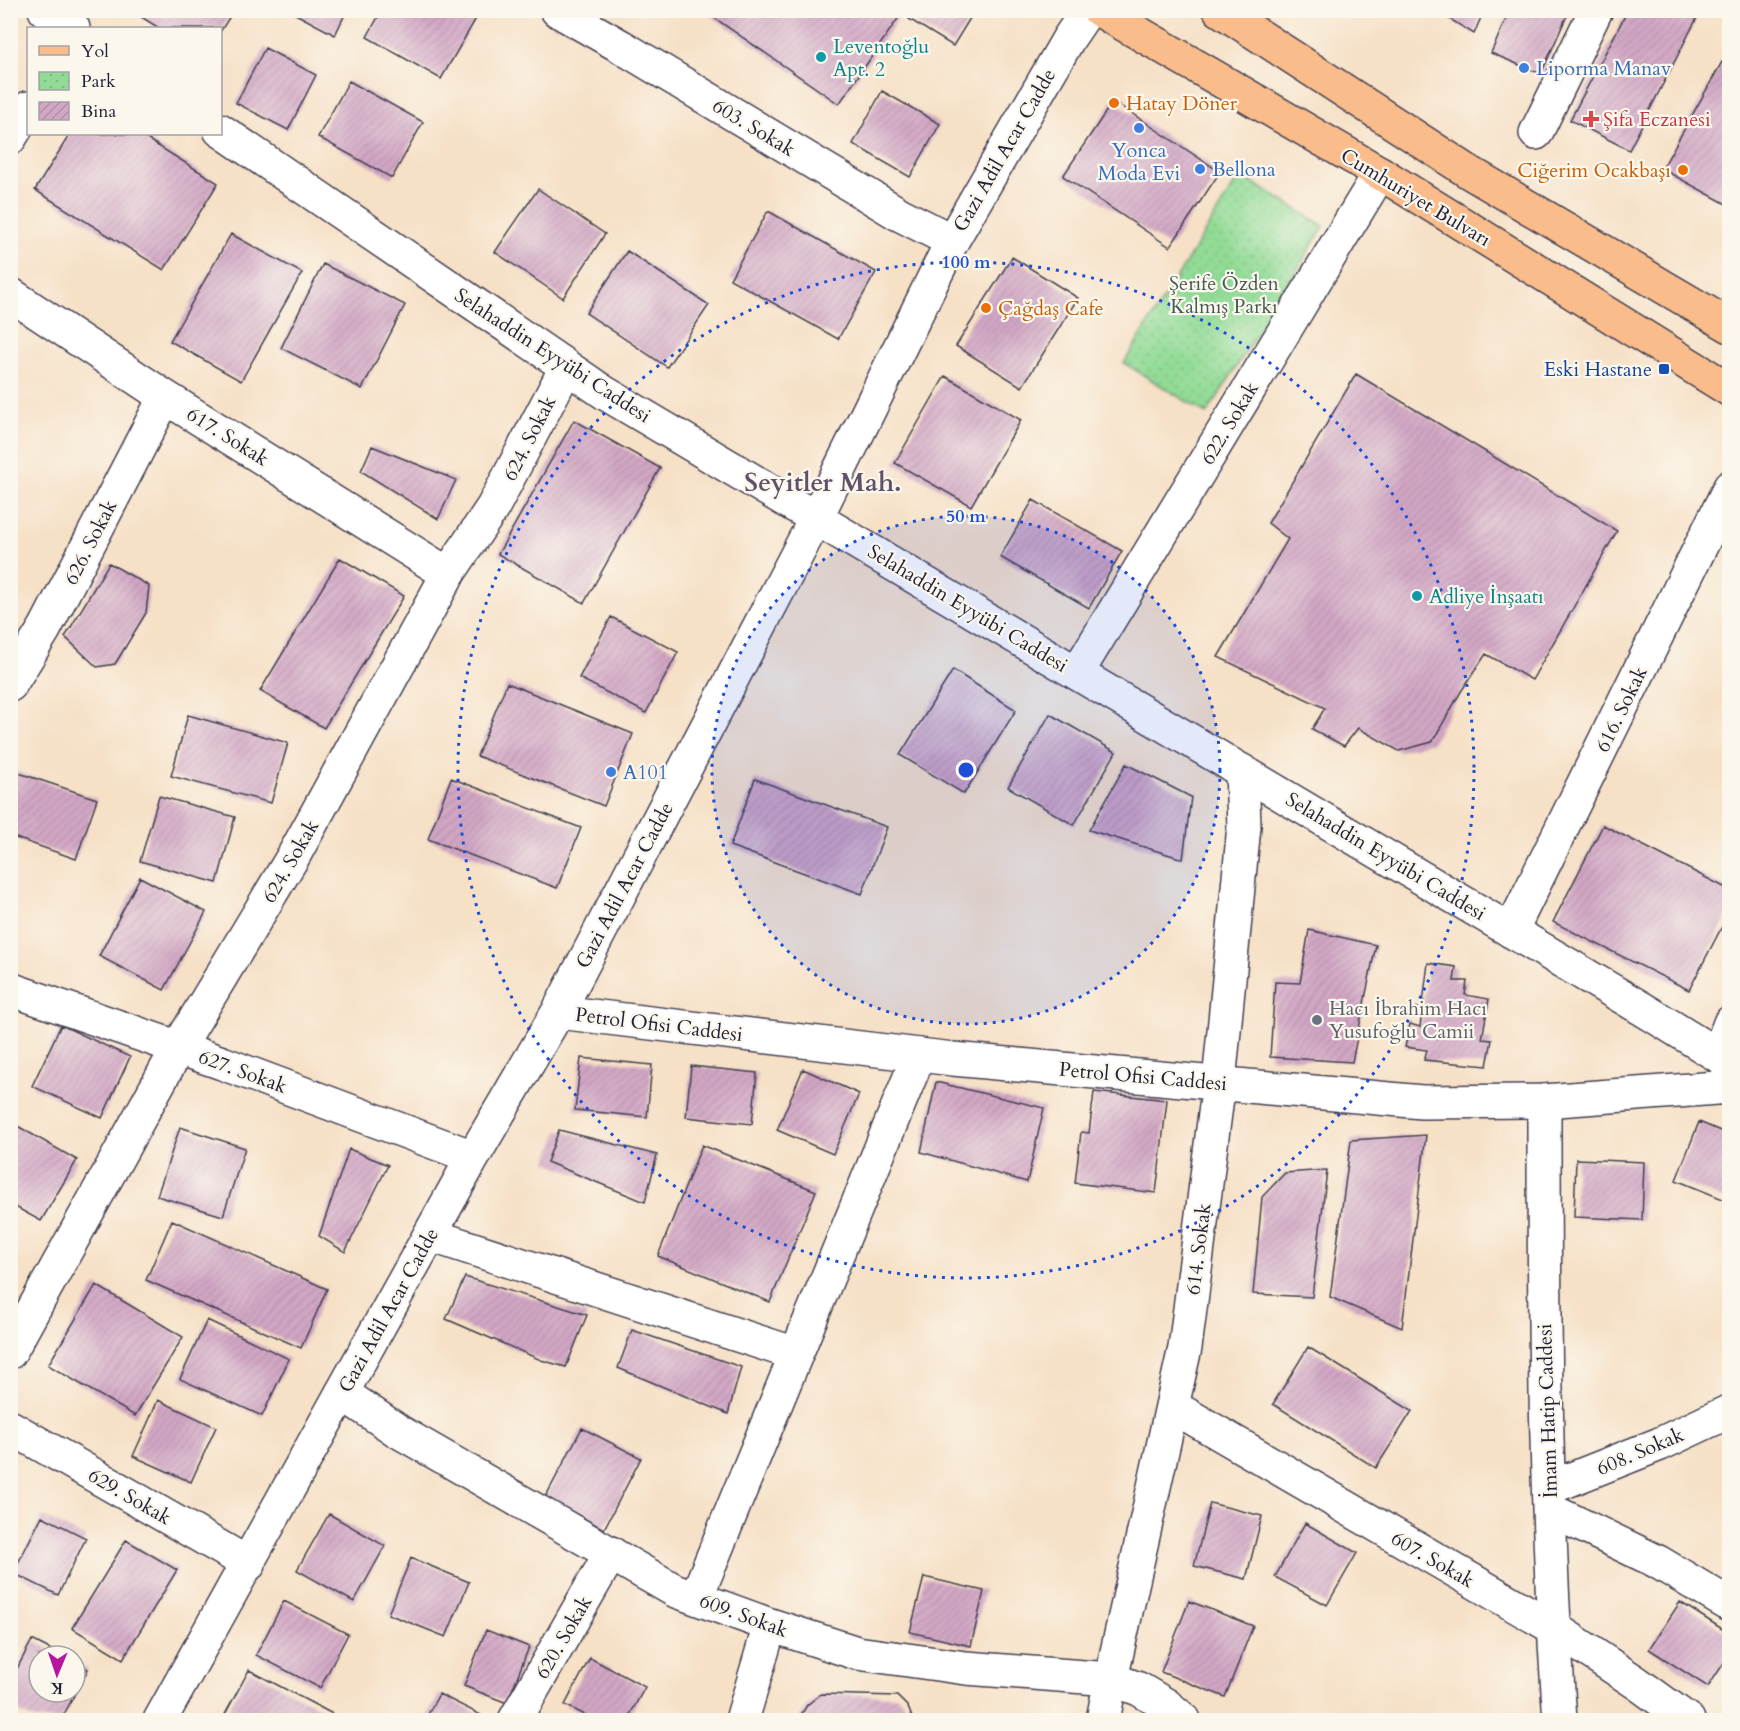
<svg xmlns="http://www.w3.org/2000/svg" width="1740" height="1731" font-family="Cardo,serif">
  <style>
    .park { fill: url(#park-dots); stroke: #5a7e68; stroke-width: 1.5 }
    .building { fill: url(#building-hatch) }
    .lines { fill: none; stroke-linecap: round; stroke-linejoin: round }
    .minor-casing { stroke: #423e50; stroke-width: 36 }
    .tertiary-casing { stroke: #423e50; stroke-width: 36 }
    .primary-casing { stroke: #423e50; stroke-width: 36 }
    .minor { stroke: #fff; stroke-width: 33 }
    .tertiary { stroke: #fff; stroke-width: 33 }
    .primary { stroke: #f9bc8a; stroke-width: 33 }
    .ring { fill: none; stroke: #1d4ed8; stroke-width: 3; stroke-dasharray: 3 6 }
    .culture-dot { fill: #0f9aa8; stroke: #fbf7ec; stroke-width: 2 }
    .shop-dot { fill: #3f7fe0; stroke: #fbf7ec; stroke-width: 2 }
    .food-dot { fill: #e8710a; stroke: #fbf7ec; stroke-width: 2 }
    .health-dot { fill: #e0444e; stroke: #fbf7ec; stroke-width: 2 }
    .transit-dot { fill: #1a4fb4; stroke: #fbf7ec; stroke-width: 2 }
    .worship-dot { fill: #6b7280; stroke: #fbf7ec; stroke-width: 2 }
    .labels { text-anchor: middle; stroke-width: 4.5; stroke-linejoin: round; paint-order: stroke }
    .culture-label { font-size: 20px; fill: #0d838f; stroke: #fbf7ec; text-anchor: start }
    .shop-label { font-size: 20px; fill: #366cbe; stroke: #fbf7ec; text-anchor: start }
    .food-label { font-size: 20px; fill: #c56008; stroke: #fbf7ec; text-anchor: start }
    .health-label { font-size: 20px; fill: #be3a42; stroke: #fbf7ec; text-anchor: start }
    .street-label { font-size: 20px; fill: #22223b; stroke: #fbf7ec }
    .park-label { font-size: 20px; fill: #435a56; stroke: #fbf7ec }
    .transit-label { font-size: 20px; fill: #164399; stroke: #fbf7ec; text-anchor: end }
    .worship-label { font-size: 20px; fill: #5b616d; stroke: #fbf7ec; text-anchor: start }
    .district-label { font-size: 26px; font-weight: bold; fill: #60516b; stroke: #fbf7ec }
    .centre { fill: #1d4ed8; stroke: #fbf7ec; stroke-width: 3 }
    .ring-label { font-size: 18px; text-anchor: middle; font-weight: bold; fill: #1d4ed8; stroke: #fbf7ec; stroke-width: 4.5; stroke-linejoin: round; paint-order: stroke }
  </style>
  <defs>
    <pattern id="park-dots" width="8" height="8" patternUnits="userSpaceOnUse" patternTransform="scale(1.5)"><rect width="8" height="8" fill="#91db96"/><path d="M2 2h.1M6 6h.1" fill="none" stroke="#7dbc82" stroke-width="1.8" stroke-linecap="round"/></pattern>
    <pattern id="building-hatch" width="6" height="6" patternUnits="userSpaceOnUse" patternTransform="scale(1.5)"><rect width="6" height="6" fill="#d2a7c5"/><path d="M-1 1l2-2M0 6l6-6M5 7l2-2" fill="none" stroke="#b48faa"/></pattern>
  </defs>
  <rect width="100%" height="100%" fill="#fbf7ec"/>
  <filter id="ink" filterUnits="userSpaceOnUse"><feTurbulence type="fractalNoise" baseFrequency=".0167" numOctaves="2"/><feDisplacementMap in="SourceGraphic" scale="12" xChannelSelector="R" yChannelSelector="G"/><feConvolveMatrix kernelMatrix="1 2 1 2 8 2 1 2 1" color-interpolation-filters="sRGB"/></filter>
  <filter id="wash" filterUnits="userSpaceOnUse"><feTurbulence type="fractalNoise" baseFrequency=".008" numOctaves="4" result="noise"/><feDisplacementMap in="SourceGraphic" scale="24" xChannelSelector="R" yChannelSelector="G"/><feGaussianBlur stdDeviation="1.35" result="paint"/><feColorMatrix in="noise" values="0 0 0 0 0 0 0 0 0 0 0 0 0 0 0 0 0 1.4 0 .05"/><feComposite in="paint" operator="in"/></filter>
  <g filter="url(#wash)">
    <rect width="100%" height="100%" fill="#f6e0c6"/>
    <!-- park -->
    <path class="park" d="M1240,175L1324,226L1207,414L1124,363Z"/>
    <g id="blocks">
      <!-- building -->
      <path class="building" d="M130,10H234L220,32V28H159Z
        M288,10H347L335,35Z
        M382,10H471L478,15L441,79L367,37Z
        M703,10H904L839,104Z
        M914,10H975L953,46L909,19Z
        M1435,10H1484L1474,34Z
        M1510,10H1563L1568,13L1541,74L1491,53Z
        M1628,10H1701L1629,150L1570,120Z
        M265,48L316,75L288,130L236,103Z
        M1722,62L1730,66V206L1662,169Z
        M349,81L423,122L392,178L318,137Z
        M882,91L940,124L910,177L853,144Z
        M1113,101L1220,172L1170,247L1063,176Z
        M70,134H139L218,183L164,270L35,190Z
        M538,189L605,234L563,298L495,252Z
        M768,211L876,272L838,339L730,279Z
        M231,234L302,273L241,381L170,341Z
        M627,251L709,305L667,367L586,313Z
        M1012,257L1078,298L1022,387L956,346Z
        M323,264L405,305L362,389L281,348Z
        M1356,374L1617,531L1532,680L1486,654L1462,690L1432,742L1399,751L1358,728L1344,746L1312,729L1325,708L1218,657L1288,539L1268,523Z
        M945,376L1021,420L971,506L895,463Z
        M574,420L660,468L584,603L498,554Z
        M372,446L456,480L438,519L361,471Z
        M1033,500L1122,551L1089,608L1000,557Z
        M340,558L404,596L324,728L260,691Z
        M109,563L149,586L146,613L115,664L97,667L65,637Z
        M611,617L678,652L646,713L579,678Z
        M953,670L1016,710L964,794L900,755Z
        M507,683L633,734L604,806L477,756Z
        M1050,714L1116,752L1074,825L1008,787Z
        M188,715L288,743L271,803L171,776Z
        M1126,764L1191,797L1183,859L1089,830Z
        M10,770L97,799L76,859L10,836Z
        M451,778L581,828L557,888L428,839Z
        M755,779L887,827L862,894L730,846Z
        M159,796L235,817L217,883L140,861Z
        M1603,825L1730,890V911L1689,990L1553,922Z
        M140,877L206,912L164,990L99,956Z
        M1309,930L1376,945L1352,1062L1270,1057L1275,982L1300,983Z
        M1428,963L1456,967L1454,981H1467L1465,995L1489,999L1482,1039L1492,1040L1487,1066L1424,1060L1427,1050L1405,1047L1410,1024L1420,1027Z
        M61,1025L130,1057L102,1118L32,1086Z
        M581,1058L652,1065L647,1117L575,1110Z
        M691,1066L757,1073L752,1124L686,1117Z
        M803,1069L859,1094L833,1154L777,1130Z
        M936,1082L1044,1108L1027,1182L921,1152Z
        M1094,1092L1167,1100L1156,1193L1075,1183L1081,1132L1089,1133Z
        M1699,1122L1730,1135V1202L1676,1180Z
        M14,1124L77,1160L41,1221L10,1204V1131Z
        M180,1127L245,1148L223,1216L157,1196Z
        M559,1130L657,1155L645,1202L547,1162Z
        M1426,1135L1402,1328L1330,1297L1351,1140Z
        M702,1145L816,1191L770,1302L658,1256Z
        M349,1149L388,1165L345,1252L319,1236Z
        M1576,1159L1644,1162L1642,1220L1574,1217Z
        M1327,1170L1312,1297L1253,1294L1262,1197L1285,1173Z
        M172,1220L327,1289L301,1348L146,1280Z
        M465,1277L587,1315L566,1367L541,1360L446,1319Z
        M96,1285L183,1337L135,1416L48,1365Z
        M207,1320L289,1359L262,1416L180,1379Z
        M632,1330L741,1367L728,1414L618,1368Z
        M1308,1347L1412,1411L1376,1468L1273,1404Z
        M158,1400L216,1427L191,1482L133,1456Z
        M582,1428L641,1458L604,1529L545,1498Z
        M1210,1503L1262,1516L1246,1579L1194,1566Z
        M329,1514L385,1546L354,1602L297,1570Z
        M42,1516L86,1538L58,1595L13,1573Z
        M1305,1523L1357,1553L1327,1605L1275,1577Z
        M126,1540L177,1570L123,1659L72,1628Z
        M411,1558L469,1582L446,1637L388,1614Z
        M924,1577L984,1591L971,1646L910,1632Z
        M284,1601L348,1634L320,1688L256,1655Z
        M1189,1601L1253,1626L1225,1697L1161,1672Z
        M1680,1602L1730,1634V1654L1708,1687L1649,1649Z
        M486,1630L529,1647L507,1703L464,1686Z
        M32,1640L63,1656H39V1692H75V1662L88,1669L61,1720H35L10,1708V1682Z
        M590,1658L645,1687L627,1720H595L565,1705Z
        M249,1670L344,1720H222Z
        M439,1694L481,1715L478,1720H425Z
        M821,1694L897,1696L908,1707L913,1720H798L807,1705Z"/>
    </g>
  </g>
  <g filter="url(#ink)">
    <use href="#blocks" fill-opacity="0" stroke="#423e50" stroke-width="1.5"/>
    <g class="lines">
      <!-- minor casing -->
      <g class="minor-casing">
        <path id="minor" d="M557,10L622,47L899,214L952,241
          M1536,133L1596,10
          M10,138L28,108
          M10,294L165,397L448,574
          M1077,673L1380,173
          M10,685L45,628L165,397
          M1511,931L1730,487
          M10,989L222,1063L473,1157
          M1718,1055L1730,1023
          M1544,1101C1544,1307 1545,1514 1560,1720
          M430,1235L796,1354
          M10,1352L178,1048L294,855L448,574L493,507L566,368
          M342,1393L398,1431L674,1590L770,1625L857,1653L966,1668L1111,1679L1139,1689L1166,1705L1184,1720
          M1172,1406L1554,1628L1637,1683L1688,1720
          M10,1427L249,1564
          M1549,1488L1660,1444L1730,1411
          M1550,1510L1658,1562L1730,1605
          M696,1598L919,1055
          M515,1720L611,1553
          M742,1720L770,1625
          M1103,1720L1111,1679L1185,1348L1219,1082L1244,826L1242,771"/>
      </g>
      <!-- tertiary casing -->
      <g class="tertiary-casing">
        <path id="tertiary" d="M45,10L73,28
          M220,130L605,393L1646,1011L1730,1063
          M558,1012L953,1059L1422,1102L1544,1101L1730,1087
          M160,1720L473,1157L558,1012L816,518L952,241L1069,38L1088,10"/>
      </g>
      <!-- primary casing -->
      <g class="primary-casing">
        <path id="primary" d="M1099,10L1380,173L1730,390
          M1220,10L1469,172L1730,326"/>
      </g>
      <!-- minor -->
      <use href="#minor" class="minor"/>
      <!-- tertiary -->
      <use href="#tertiary" class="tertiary"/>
      <!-- primary -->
      <use href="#primary" class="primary"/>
    </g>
  </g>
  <!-- distance rings -->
  <circle cx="966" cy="770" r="254" fill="#1d4ed8" fill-opacity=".12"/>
  <g class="ring">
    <circle cx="966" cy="770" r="254"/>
    <circle cx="966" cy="770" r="508"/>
  </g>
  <!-- markers -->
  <g class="culture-dot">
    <circle cx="821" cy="57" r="6"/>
    <circle cx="1417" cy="596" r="6"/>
  </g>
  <g class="shop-dot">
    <circle cx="1524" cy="68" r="6"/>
    <circle cx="1139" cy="128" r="6"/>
    <circle cx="1200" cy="169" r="6"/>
    <circle cx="611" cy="772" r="6"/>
  </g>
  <g class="food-dot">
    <circle cx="1114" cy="103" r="6"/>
    <circle cx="1683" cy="170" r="6"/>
    <circle cx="986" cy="308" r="6"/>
  </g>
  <path class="health-dot" d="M1588 110h6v6h6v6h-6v6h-6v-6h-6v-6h6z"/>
  <rect class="transit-dot" x="1658" y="363" width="12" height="12" rx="3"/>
  <circle class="worship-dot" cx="1317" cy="1020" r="6"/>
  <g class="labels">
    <!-- culture labels -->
    <g class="culture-label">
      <text x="833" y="53">Leventoğlu<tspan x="833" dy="23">Apt. 2</tspan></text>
      <text x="1429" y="603">Adliye İnşaatı</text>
    </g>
    <!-- shop labels -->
    <g class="shop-label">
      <text x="1536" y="75">Liporma Manav</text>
      <text x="1139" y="157" text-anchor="middle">Yonca<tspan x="1139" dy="23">Moda Evi</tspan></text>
      <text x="1212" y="176">Bellona</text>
      <text x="623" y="779">A101</text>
    </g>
    <!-- food labels -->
    <g class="food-label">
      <text x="1126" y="110">Hatay Döner</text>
      <text x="1671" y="177" text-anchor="end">Ciğerim Ocakbaşı</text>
      <text x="998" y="315">Çağdaş Cafe</text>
    </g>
    <!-- health labels -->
    <g class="health-label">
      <text x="1603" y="126">Şifa Eczanesi</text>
    </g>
    <!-- street labels -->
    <g class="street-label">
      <text transform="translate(754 127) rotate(31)" y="7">603. Sokak</text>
      <text transform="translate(1004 150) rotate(-60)" y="7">Gazi Adil Acar Cadde</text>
      <text transform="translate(1416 197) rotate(31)" y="7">Cumhuriyet Bulvarı</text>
      <text transform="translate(553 355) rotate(33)" y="7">Selahaddin Eyyübi Caddesi</text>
      <text transform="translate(1229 423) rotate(-59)" y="7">622. Sokak</text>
      <text transform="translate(228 436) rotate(32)" y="7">617. Sokak</text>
      <text transform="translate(529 438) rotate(-63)" y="7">624. Sokak</text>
      <text transform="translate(90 542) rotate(-63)" y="7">626. Sokak</text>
      <text transform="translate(968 608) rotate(31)" y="7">Selahaddin Eyyübi Caddesi</text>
      <text transform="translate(1621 709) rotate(-64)" y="7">616. Sokak</text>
      <text transform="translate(1386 856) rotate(31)" y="7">Selahaddin Eyyübi Caddesi</text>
      <text transform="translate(290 861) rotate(-60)" y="7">624. Sokak</text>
      <text transform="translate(624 885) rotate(-62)" y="7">Gazi Adil Acar Cadde</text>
      <text transform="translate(659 1024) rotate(7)" y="7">Petrol Ofisi Caddesi</text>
      <text transform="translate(243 1071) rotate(20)" y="7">627. Sokak</text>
      <text transform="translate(1143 1076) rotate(5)" y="7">Petrol Ofisi Caddesi</text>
      <text transform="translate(1198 1249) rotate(-83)" y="7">614. Sokak</text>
      <text transform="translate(388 1310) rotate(-61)" y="7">Gazi Adil Acar Cadde</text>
      <text transform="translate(1547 1411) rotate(-92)" y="7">İmam Hatip Caddesi</text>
      <text transform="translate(1640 1451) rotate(-23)" y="7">608. Sokak</text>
      <text transform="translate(130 1496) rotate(30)" y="7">629. Sokak</text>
      <text transform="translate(1433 1559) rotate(30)" y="7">607. Sokak</text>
      <text transform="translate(744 1615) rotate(20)" y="7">609. Sokak</text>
      <text transform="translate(563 1637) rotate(-60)" y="7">620. Sokak</text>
    </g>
    <!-- park labels -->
    <g class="park-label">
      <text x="1224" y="290">Şerife Özden<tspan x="1224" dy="23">Kalmış Parkı</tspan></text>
    </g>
    <!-- transit labels -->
    <g class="transit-label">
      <text x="1652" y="376">Eski Hastane</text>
    </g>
    <!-- worship labels -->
    <g class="worship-label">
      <text x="1329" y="1015">Hacı İbrahim Hacı<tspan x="1329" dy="23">Yusufoğlu Camii</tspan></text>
    </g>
    <!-- district labels -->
    <g class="district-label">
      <text x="823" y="491">Seyitler Mah.</text>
    </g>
  </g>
  <circle cx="966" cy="770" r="9" class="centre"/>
  <g class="ring-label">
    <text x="966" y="268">100 m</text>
    <text x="966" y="522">50 m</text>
  </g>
  <!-- margin -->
  <rect width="1740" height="1731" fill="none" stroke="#fbf7ec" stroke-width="36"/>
  <!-- legend -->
  <rect x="27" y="27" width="195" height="108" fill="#fbf7ec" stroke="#a4a2a5" stroke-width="1.5"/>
  <rect x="39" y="46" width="30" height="9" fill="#f9bc8a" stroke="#a4a2a5" stroke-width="1.5"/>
  <text x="81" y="57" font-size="18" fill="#22223b">Yol</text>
  <rect x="39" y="72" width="30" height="18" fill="url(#park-dots)" stroke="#a4a2a5" stroke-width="1.5"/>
  <text x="81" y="87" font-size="18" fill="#22223b">Park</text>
  <rect x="39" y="102" width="30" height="18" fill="url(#building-hatch)" stroke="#a4a2a5" stroke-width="1.5"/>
  <text x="81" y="117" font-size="18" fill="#22223b">Bina</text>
  <!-- north arrow -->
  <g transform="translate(57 1674) rotate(182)"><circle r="28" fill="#fbf7ec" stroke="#a4a2a5" stroke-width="1.5"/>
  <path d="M0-4.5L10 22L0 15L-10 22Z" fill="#b5179e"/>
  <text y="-9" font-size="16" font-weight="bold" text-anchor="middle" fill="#22223b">K</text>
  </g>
</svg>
